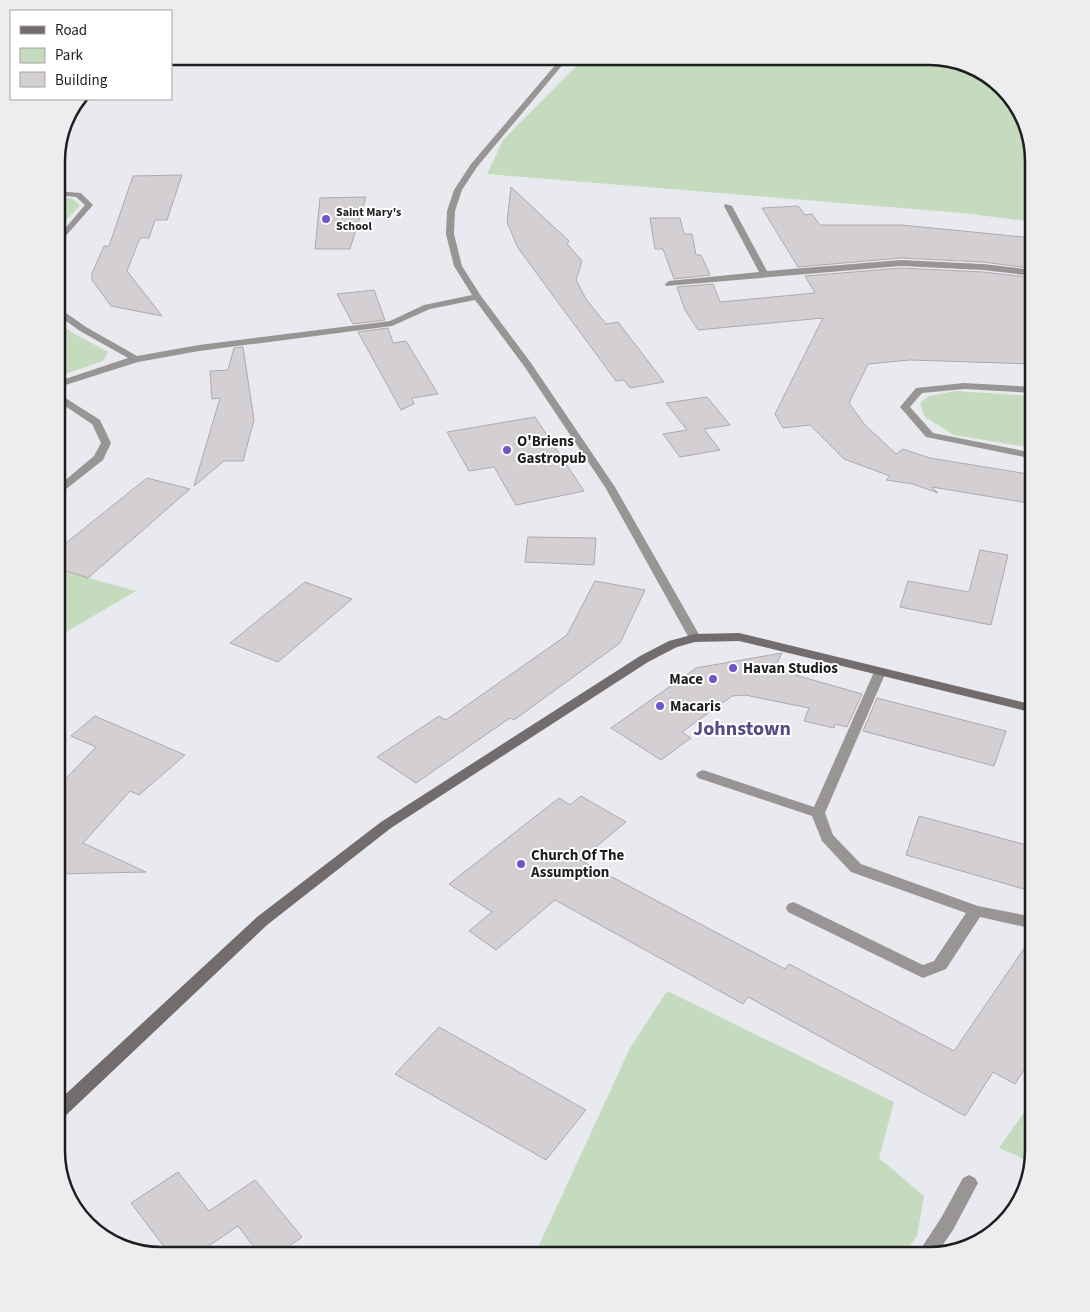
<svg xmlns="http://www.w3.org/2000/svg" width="1090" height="1312" font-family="'Source Sans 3',sans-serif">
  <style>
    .green { fill: #c4dbbe }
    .building { fill: #d3cfd3; stroke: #ada9ad }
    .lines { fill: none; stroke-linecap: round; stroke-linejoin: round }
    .street { fill: #999595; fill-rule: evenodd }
    .secondary { fill: #726d6c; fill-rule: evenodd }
    .poi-dot { fill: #6e56cf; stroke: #fff; stroke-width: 2 }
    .labels { text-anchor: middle; stroke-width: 4; stroke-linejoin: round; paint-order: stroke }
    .far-poi-label { font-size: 12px; font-weight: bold; fill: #1d1e20; stroke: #fff; text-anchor: start }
    .poi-label { font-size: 15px; font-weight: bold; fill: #1d1e20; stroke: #fff; text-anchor: start }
    .district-label { font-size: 20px; font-weight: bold; fill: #554c8b; stroke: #fff }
    .rim { fill: none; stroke: #1d1e20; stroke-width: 2.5 }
  </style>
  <rect width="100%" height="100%" fill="#e9eaf0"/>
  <!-- green -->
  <path class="green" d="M586,56H936L981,70L1016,103L1034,161V222L963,213L487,174L503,140Z
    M56,197L71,198L79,204V207L56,230Z
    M56,320L71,332L108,352L103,361L56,377Z
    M955,391L1034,396V448L954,435L925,417L920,403L929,396Z
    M56,569L136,591L56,638Z
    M667,991L894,1102L879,1158L924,1196L917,1236L902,1256H534L630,1048Z
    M1034,1098V1151L1031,1162L999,1148Z"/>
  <!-- building -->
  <path class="building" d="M182,175L167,220H155L149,238H140L127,271L162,316L111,306L92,280V273L104,246H109L133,176Z
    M511,187L569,241L567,244L582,261L576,280L586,299L606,324L618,322L664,382L630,388L624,380L616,381L518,248L507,222Z
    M366,197L350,249H315L320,198Z
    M798,206L805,215L812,214L820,225H901L1034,238L1029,268L983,262L901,258L798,267L762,208Z
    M650,218H680L684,234H692L696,255H701L710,275L674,279L663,249H655Z
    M901,268L983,272L1027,277L1025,290L1034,291V364L910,360L868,364L849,403L865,425L896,454L903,449L930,458L1034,475V504L932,487L938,493L913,484L886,480L890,476L844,459L810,425L783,428L775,414L823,318L698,330L685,310L677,287L713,284L720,302L815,293L805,276Z
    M374,290L385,320L353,324L337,294Z
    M388,328L393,343L406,341L438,394L412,398L414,404L401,410L358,332Z
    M243,347L254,420L243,461H224L194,486L220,398L212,399L210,371L228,370L234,348Z
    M707,397L730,425L704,429L720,450L680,457L663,434L687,430L666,403Z
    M535,417L584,491L516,505L494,467L469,471L447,432Z
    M147,478L190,489L88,578L56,568V551Z
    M528,537L596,538L594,565L525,562Z
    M980,550L1008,555L991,625L900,607L908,581L969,592Z
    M595,581L645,590L620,643L514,720L510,718L416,783L377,757L439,716L446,720L567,635Z
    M305,582L352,599L278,662L230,643Z
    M782,653L774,669L862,694L847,727L835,724L834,728L804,721L809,708L745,695L732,696L682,732L691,738L661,760L611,728L696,668Z
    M877,698L1006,731L994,766L863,731Z
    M95,716L185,755L139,795L130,791L83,843L146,872L56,874V789L96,747L71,736Z
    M581,796L626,822L580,860L785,969L789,964L954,1051L1034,934V1054L1015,1084L993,1072L965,1116L748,997L743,1004L555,900L496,950L469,931L492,912L449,884L559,798L570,805Z
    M919,816L1034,847V892L906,855Z
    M439,1027L586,1110L546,1160L395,1074Z
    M178,1172L209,1211L255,1180L302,1237L276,1256H261L238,1226L194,1256H171L131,1203Z"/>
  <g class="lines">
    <!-- street -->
    <path class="street" d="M563,56H570L477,167L462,190L455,211L454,234L462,266L481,296L531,363L615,487L701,638L699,641L695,642L689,638L605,487L524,366L475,300L430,309L392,326L199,351L138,362L56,388V382L128,358L80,331L56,314V306L86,327L137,356L199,345L390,321L424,305L472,295L454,266L446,234L447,211L454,190L471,164Z
      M56,191L81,193L93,205L56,247V239L85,205L76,197L56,195Z
      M725,204L732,206L767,271L901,260L983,264L1034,270V276L983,270L901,266L666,286L665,284L669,281L759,272L724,206Z
      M964,383L1034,387V393L964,389L922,393L910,407L933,433L1034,453V459L926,437L900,407L916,388Z
      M56,392L100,420L111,443L103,460L56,497V488L94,456L101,443L92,424L56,400Z
      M880,668L886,672L825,813L833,835L861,864L978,906L1034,917V929L980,917L946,969L923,978L788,912L786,908L788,904L793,902L798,904L923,965L934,961L966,913L851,872L822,841L812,816L698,778L696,775L698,772L703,770L814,807L874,672Z
      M969,1175L975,1178L978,1183L953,1230L937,1253L916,1256L941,1218L963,1178Z"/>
    <!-- secondary -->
    <path class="secondary" d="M739,633L1034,705V713L739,641L695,642L677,647L648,662L391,828L267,925L62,1119L56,1121V1103L257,917L381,822L640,656L669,641L695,634Z"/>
  </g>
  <!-- markers -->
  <g class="poi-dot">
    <circle cx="326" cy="219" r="5"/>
    <circle cx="507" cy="450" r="5"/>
    <circle cx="733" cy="668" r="5"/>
    <circle cx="713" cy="679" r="5"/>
    <circle cx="660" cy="706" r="5"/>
    <circle cx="521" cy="864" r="5"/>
  </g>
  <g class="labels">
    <!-- far-poi labels -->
    <g class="far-poi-label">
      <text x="336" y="216">Saint Mary's<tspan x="336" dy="14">School</tspan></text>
    </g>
    <!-- poi labels -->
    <g class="poi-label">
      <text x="517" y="446">O'Briens<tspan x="517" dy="17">Gastropub</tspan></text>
      <text x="743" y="673">Havan Studios</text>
      <text x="703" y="684" text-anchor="end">Mace</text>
      <text x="670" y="711">Macaris</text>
      <text x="531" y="860">Church Of The<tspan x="531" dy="17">Assumption</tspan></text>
    </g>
    <!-- district labels -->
    <g class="district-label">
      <text x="742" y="735">Johnstown</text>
    </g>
  </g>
  <!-- crop -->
  <path d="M0 0H1090V1312H0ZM161 65H929A96 96 0 0 1 1025 161V1151A96 96 0 0 1 929 1247H161A96 96 0 0 1 65 1151V161A96 96 0 0 1 161 65Z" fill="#ededed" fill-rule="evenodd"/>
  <path class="rim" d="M161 65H929A96 96 0 0 1 1025 161V1151A96 96 0 0 1 929 1247H161A96 96 0 0 1 65 1151V161A96 96 0 0 1 161 65Z"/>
  <!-- legend -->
  <rect x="10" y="10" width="162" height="90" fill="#ffffff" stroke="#a5a5a6"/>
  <rect x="20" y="26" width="25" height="8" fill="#726d6c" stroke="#a5a5a6"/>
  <text x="55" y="35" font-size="15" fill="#1d1e20">Road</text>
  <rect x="20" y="48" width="25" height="15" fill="#c4dbbe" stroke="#a5a5a6"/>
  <text x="55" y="60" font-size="15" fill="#1d1e20">Park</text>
  <rect x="20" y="72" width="25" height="15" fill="#d3cfd3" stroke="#a5a5a6"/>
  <text x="55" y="85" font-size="15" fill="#1d1e20">Building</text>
</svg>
